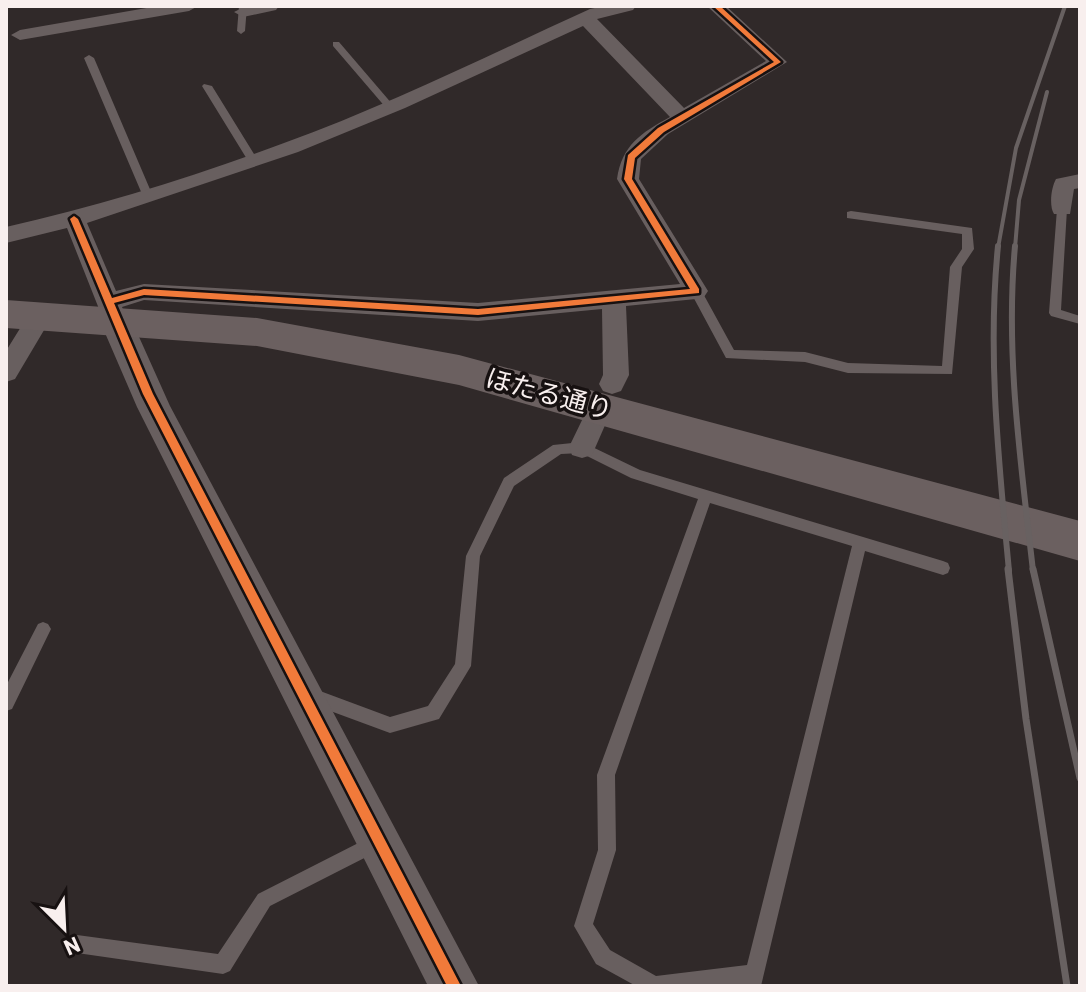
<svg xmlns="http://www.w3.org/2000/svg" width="1086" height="992" font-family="Barlow,'Noto Sans JP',sans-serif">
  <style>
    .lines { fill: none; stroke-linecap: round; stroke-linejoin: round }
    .service { fill: #685f5f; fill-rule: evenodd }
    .minor { fill: #685f5f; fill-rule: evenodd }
    .tertiary { fill: #685f5f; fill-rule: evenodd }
    .primary { fill: #6b6060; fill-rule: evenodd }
    .rail-far2 { stroke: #686161; stroke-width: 4 }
    .rail-far1 { stroke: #686161; stroke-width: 6 }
    .rail { stroke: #686161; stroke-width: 7 }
    .cycleway-casing { stroke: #171111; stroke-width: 5 }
    .cycleway { fill: #f17a3a; fill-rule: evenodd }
    .labels { text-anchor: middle; stroke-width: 7; stroke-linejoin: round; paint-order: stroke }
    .street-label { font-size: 26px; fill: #f8efee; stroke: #171111 }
  </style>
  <rect width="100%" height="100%" fill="#302929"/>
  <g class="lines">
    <!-- service -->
    <path class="service" d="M239,6H247L245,31L241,34L237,31Z
      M333,42H339L393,105V109H387L333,46Z
      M89,55L94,58L152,194L151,196L147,197L142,194L84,58Z
      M204,84L212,86L259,162L258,164H250L202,86Z
      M1062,205L1067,209L1061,310L1080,316V324L1051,316L1049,313L1057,209Z
      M851,211L972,228L974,249L962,267L952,374L848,373L805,362L726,358L690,291L692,288H700L734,350L805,352L848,363L942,366L950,267L962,249V234L847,218V212Z
      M582,442L640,470L943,561L948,563L950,568L948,573L943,575L865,551L761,986H636L596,964L574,926L598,850L597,775L698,499L631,478L581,453L561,454L514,486L480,556L471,666L439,719L390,733L306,702L304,696L306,690L312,688L390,717L428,706L455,664L466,556L504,478L553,445ZM710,503L852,546L747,965L656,976L610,950L593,924L616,850L615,775Z
      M43,622L48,624L51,629L12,709L6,711V686L38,624Z
      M376,834L382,837L385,843L382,849L270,906L230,971L223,974L77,953L70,951L68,944L70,937L77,935L218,954L258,894Z"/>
    <!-- minor -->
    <path class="minor" d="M158,6H198L189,11L20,40L11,35L20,30Z
      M279,6L276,10L243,17L234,12L246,6Z
      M604,6H636L633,10L597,19L684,108L766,61L707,6H726L787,62L668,134L641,159L639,179L708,291L704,297L696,299L626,306L629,375L621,391L612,394L603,391L599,384L603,375L602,309L478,321L144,300L122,307L127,319L124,325L115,328L106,325L103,319L67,228L6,243V227C100,206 194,177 284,143C389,105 489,55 590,9ZM583,26L670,117C641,133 622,145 617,179L680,284L478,303L144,284L116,291L87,223L298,152L405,108Z
      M1080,174V188L1074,189L1070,214H1054C1049,206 1051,188 1056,179Z
      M41,306L50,309L53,315L15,379L6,382V351L32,309Z
      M593,413L602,416L606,423L592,455L582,458L572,455L569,447L584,416Z"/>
    <!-- tertiary -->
    <path class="tertiary" d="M115,308L126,311L131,319L170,406L479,986H428L137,407L99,319L104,311Z"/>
    <!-- primary -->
    <path class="primary" d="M6,300L257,318L459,355L1080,521V561L459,385L257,346L6,328Z"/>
    <!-- rail-far2 -->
    <path class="rail-far2" d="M998,248L1016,148L1065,6
      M1015,248L1019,200L1047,92"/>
    <!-- rail-far1 -->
    <path class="rail-far1" d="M998,246C987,354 999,464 1009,571
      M1015,246C1005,355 1021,463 1033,571"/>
    <!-- rail -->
    <path class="rail" d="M1008,569L1026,719L1067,986
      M1033,569L1080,778"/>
    <!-- cycleway casing -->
    <g class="cycleway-casing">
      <path id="cycleway" d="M713,6H720L781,62L664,132L635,158L632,179L699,289V293L478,315L144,295L114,303L153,394L461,986H447L143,394L70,219L74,216L78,219L112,298L144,289L478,309L690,289L624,179L628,155L658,128L774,62Z"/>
    </g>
    <!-- cycleway -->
    <use href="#cycleway" class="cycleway"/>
  </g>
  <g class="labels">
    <!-- street labels -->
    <g class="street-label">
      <text transform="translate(549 394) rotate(15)" y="9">ほたる通り</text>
    </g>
  </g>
  <!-- border -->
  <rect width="1086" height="992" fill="none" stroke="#f8efee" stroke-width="16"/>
  <!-- north arrow -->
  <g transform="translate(64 928) rotate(156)" stroke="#171111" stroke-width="6" paint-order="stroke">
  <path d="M0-6L14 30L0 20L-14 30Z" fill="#f8efee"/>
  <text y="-12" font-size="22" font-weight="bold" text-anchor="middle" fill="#f8efee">N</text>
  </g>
</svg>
